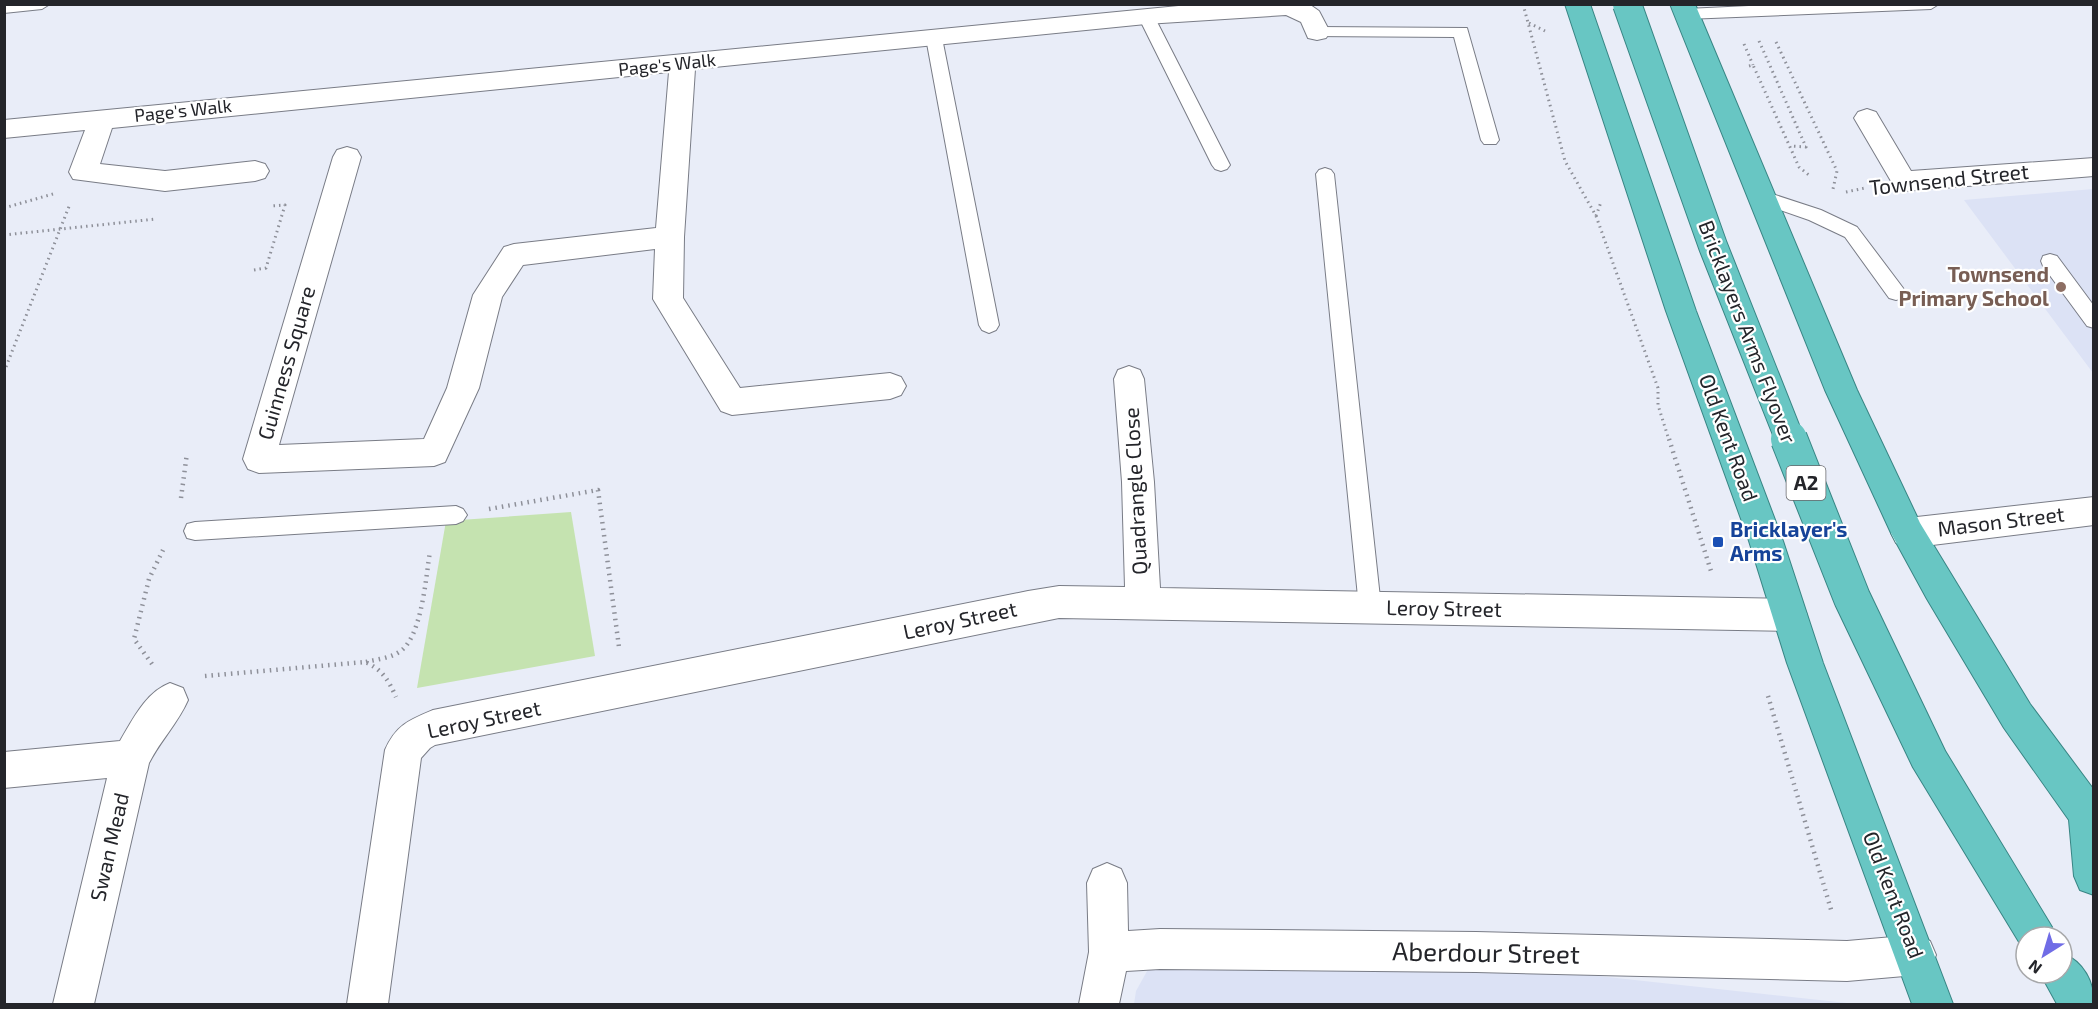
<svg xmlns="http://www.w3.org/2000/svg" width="2098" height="1009" font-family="'Exo 2',sans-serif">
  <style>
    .built { fill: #dce2f5 }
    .green { fill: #c5e3b0 }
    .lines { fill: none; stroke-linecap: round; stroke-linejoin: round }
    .service-casing { stroke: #797c86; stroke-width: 2 }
    .pedestrian-casing { stroke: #797c86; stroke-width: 2 }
    .minor-casing { stroke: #797c86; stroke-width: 2 }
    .trunk-casing { stroke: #388584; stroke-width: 2 }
    .path-far1 { stroke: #8e9099; stroke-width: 3; stroke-dasharray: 1.5 4; stroke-linecap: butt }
    .path { stroke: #8e9099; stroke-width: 4.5; stroke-dasharray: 1.5 5; stroke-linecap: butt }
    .service { fill: #fff; fill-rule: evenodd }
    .pedestrian { fill: #fff; fill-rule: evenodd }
    .minor { fill: #fff; fill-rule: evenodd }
    .trunk { fill: #68c6c3; fill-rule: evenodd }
    .trunk-bridge-far1-casing { stroke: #388584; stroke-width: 30; stroke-linecap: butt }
    .trunk-bridge-casing { stroke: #388584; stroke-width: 38; stroke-linecap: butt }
    .trunk-bridge-far1 { stroke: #68c6c3; stroke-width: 28 }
    .trunk-bridge { stroke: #68c6c3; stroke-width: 36 }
    .education-dot { fill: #8d6e63; stroke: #fff; stroke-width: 2 }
    .transit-dot { fill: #1a4fb4; stroke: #fff; stroke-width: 2 }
    .labels { text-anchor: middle; stroke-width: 4.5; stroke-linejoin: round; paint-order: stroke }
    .far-street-label { font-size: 18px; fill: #24252a; stroke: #fff }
    .shield { fill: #fff; stroke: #66666a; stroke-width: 1.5 }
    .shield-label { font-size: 20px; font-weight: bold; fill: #24252a }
    .street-label { font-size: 21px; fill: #24252a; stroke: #fff }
    .education-label { font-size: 21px; font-weight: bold; fill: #785e54; stroke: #fff; text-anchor: end }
    .transit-label { font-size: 21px; font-weight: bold; fill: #164399; stroke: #fff; text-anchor: start }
    .near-street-label { font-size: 26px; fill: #24252a; stroke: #fff }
  </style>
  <rect width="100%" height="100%" fill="#e9edf8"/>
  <!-- built -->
  <path class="built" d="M2093,189V373L1964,200Z
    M1151,964H1487L1856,1004H1134L1136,991Z"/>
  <!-- green -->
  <path class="green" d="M571,512L595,656L417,688L446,521Z"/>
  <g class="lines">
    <!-- service casing -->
    <g class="service-casing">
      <path id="service" d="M4,4H50L42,9L4,13Z
        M1793,4H1939L1931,9L1686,19L1678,14L1686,9Z
        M1146,11L1154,16L1230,165L1227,169L1221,171L1215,169L1212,165L1138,16Z
        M1317,27L1467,28L1499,140L1496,144H1484L1481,140L1454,37L1311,36L1309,32L1311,28Z
        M934,33L940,34L942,38L999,325L996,330L989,333L982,330L979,325L926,38L928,34Z
        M1325,168L1331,170L1334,174L1381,607L1378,614L1370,617L1362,614L1359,607L1316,174L1319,170Z
        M1760,190L1821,210L1857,227L1903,288L1905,293L1903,298L1896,300L1889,298L1845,237L1809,220L1754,201L1751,196L1754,191Z
        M2050,254L2057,256L2094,306V328L2087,326L2043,266L2041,261L2043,256Z
        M456,506L463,509L467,515L463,521L456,524L195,540L187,538L184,531L187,524L195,522Z"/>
    </g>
    <!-- pedestrian casing -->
    <g class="pedestrian-casing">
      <path id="pedestrian" d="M1867,109L1876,112L1911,171L2094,158V176L1904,191L1895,188L1854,118L1858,112Z"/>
    </g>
    <!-- minor casing -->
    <g class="minor-casing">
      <path id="minor" d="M1199,4H1309L1319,11L1330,32L1326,38L1317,40L1308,38L1301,22L1286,15L1146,24L695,69L684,237L683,298L740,388L890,373L901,377L906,386L901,395L890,399L732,415L721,411L653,299L655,249L523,265L502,297L479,388L445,462L434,466L259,473L248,469L243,459L333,157L337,150L347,147L357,150L361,157L279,445L424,439L447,388L473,295L504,247L514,244L656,228L669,72L112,128L100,164L165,171L255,161L265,164L269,171L265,178L255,181L165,191L73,179L69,172L85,130L4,138V120Z
        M1129,366L1140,370L1144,379L1154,482L1160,588L1790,599L1802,604L1807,615L1802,626L1790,631L1059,618L435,745L430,748L421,758L388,1004H347L385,750C396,725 409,720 433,710L1028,591L1059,586L1125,587L1122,482L1114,379L1118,370Z
        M2094,497V525L1908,548L1896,543L1891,533L1896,523L1908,518Z
        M170,683L183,688L188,700C178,723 160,741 149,763L94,1004H53L107,778L4,788V752L120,741C133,719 146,692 170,683Z
        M1107,863L1121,869L1127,883L1128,931L1160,929L1476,932L1847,941L1916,935L1930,941L1936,955L1930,969L1916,975L1847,981L1476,972L1160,969L1126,971L1119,1004H1079L1089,952L1087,883L1093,869Z"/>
    </g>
    <!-- trunk casing -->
    <g class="trunk-casing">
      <path id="trunk" d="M1565,4H1590L1696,311L1783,541L1823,663L1953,1004H1912L1787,663L1749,541L1666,311Z
        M1670,4H1695L1857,390L1920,523L2030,704L2094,790V895L2080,890L2074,876L2069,820L2004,728L1927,599L1891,533L1825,390Z
        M2062,953C2084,962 2094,982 2094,1004H2057L2040,973H2062Z"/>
    </g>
    <!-- path-far1 -->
    <path class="path-far1" d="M1523,4L1565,161L1596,216L1658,388V405L1669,440
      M1529,23L1545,31
      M1759,41L1806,147L1790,146
      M1776,42L1837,171L1833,189
      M1744,44L1753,65
      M1749,66L1753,65L1799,167L1810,176
      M1846,192L1865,188
      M4,208L53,194
      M1596,216L1601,202
      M4,235L156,219
      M254,270L266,268L285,205L271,206
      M4,372L70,204"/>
    <!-- path -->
    <path class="path" d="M1669,439L1711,571
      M181,498L187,453
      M489,509L598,490L619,647
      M366,662C378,659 392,658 402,650C422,633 426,577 430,551
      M152,664L134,639L149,579L163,550
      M205,676L365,662C382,669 389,681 396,697
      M1768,696L1832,913"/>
    <!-- service -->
    <use href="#service" class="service"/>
    <!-- pedestrian -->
    <use href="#pedestrian" class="pedestrian"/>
    <!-- minor -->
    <use href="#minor" class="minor"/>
    <!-- trunk -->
    <use href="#trunk" class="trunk"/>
    <!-- trunk-bridge-far1 casing -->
    <g class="trunk-bridge-far1-casing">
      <path id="trunk-bridge-far1" d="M1627,4L1713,246L1790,440"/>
    </g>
    <!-- trunk-bridge casing -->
    <g class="trunk-bridge-casing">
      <path id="trunk-bridge" d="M1789,439L1852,598L1929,759L2037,937"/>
    </g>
    <!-- trunk-bridge-far1 -->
    <use href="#trunk-bridge-far1" class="trunk-bridge-far1"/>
    <!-- trunk-bridge -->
    <use href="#trunk-bridge" class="trunk-bridge"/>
  </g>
  <!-- markers -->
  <circle class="education-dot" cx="2061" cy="287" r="6"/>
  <rect class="transit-dot" x="1712" y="536" width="12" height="12" rx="3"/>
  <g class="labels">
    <!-- far-street labels -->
    <g class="far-street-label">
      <text transform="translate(667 65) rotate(-6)" y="6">Page's Walk</text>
      <text transform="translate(183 111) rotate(-6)" y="6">Page's Walk</text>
    </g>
    <!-- shield labels -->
    <rect class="shield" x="1786.5" y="466" width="39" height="34" rx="4.5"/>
    <g class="shield-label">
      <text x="1806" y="490">A2</text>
    </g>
    <!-- street labels -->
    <g class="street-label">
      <text transform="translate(1949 180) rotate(-6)" y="7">Townsend Street</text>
      <text transform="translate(1747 332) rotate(69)" y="7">Bricklayers Arms Flyover</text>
      <text transform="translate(287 363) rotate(-74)" y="7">Guinness Square</text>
      <text transform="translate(1728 438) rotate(70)" y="7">Old Kent Road</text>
      <text transform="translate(1136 491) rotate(-93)" y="7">Quadrangle Close</text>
      <text transform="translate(2001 522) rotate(-7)" y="7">Mason Street</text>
      <text transform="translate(1444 609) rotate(1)" y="7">Leroy Street</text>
      <text transform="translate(960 621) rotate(-12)" y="7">Leroy Street</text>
      <text transform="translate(484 720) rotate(-12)" y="7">Leroy Street</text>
      <text transform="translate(110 847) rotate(-77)" y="7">Swan Mead</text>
      <text transform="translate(1893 895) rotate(69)" y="7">Old Kent Road</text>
    </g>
    <!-- education labels -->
    <g class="education-label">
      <text x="2049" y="282">Townsend<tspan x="2049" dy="24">Primary School</tspan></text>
    </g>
    <!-- transit labels -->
    <g class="transit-label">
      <text x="1730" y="537">Bricklayer's<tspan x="1730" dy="24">Arms</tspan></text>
    </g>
    <!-- near-street labels -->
    <g class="near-street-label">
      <text transform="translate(1486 953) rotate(1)" y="9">Aberdour Street</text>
    </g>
  </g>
  <!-- border -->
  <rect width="2098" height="1009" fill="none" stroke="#24252a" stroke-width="12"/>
  <!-- north arrow -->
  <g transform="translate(2044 955) rotate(217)"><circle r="28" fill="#ffffff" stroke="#a7a8aa" stroke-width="1.5"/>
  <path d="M0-4.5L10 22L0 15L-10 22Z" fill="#706ce6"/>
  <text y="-9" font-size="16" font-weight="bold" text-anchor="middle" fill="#24252a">N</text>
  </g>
</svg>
